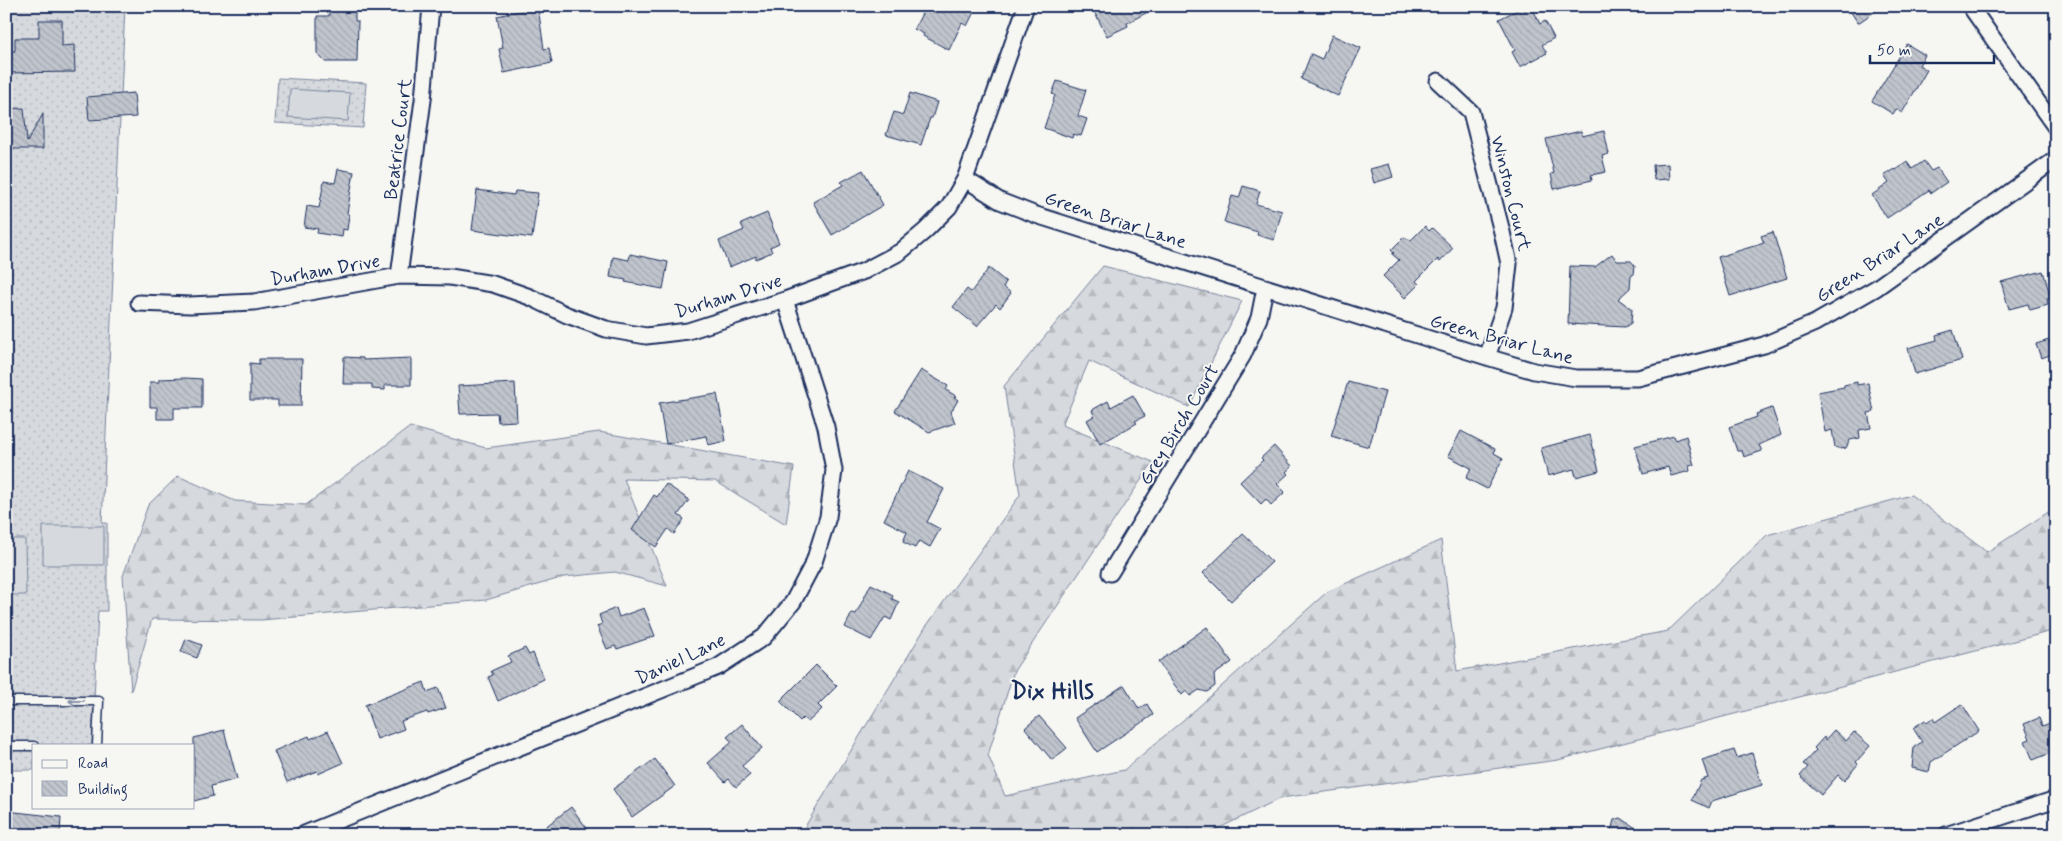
<svg xmlns="http://www.w3.org/2000/svg" width="2062" height="841" font-family="Mynerve,sans-serif">
  <style>
    .grass { fill: url(#grass-dots); stroke: #78849e }
    .forest { fill: url(#forest-firs); stroke: #78849e }
    .pitch { fill: #d6d9dd; stroke: #78849e }
    .building { fill: url(#building-back-hatch); stroke: #1b2f5e }
    .lines { fill: none; stroke-linecap: round; stroke-linejoin: round }
    .lane-casing { stroke: #1b2f5e; stroke-width: 11 }
    .street-casing { stroke: #1b2f5e; stroke-width: 19 }
    .lane { stroke: #f6f6f2; stroke-width: 8 }
    .street { stroke: #f6f6f2; stroke-width: 15 }
    .oneway { stroke: #8892a8 }
    .labels { text-anchor: middle; stroke-width: 4; stroke-linejoin: round; paint-order: stroke }
    .street-label { font-size: 19px; fill: #1b2f5e; stroke: #f6f6f2 }
    .district-label { font-size: 24px; font-weight: bold; fill: #1b2f5e; stroke: #f6f6f2 }
  </style>
  <defs>
    <pattern id="grass-dots" width="8" height="8" patternUnits="userSpaceOnUse" patternTransform="scale(1.25)"><rect width="8" height="8" fill="#d6d9dd"/><path d="M2 2h.1M6 6h.1" fill="none" stroke="#b7bbc0" stroke-width="1.8" stroke-linecap="round"/></pattern>
    <pattern id="forest-firs" width="22" height="20" patternUnits="userSpaceOnUse" patternTransform="scale(1.25)"><rect width="22" height="20" fill="#d6d9dd"/><path d="M5 1l3.5 6h-7zM16 11l3.5 6h-7z" fill="#b7bbc0"/></pattern>
    <pattern id="building-back-hatch" width="6" height="6" patternUnits="userSpaceOnUse" patternTransform="scale(1.25)"><rect width="6" height="6" fill="#c0c4cd"/><path d="M-1 5l2 2M0 0l6 6M5-1l2 2" fill="none" stroke="#a4a9b2"/></pattern>
  </defs>
  <rect width="100%" height="100%" fill="#f6f6f2"/>
  <filter id="ink" filterUnits="userSpaceOnUse"><feTurbulence type="fractalNoise" baseFrequency=".02" numOctaves="2"/><feDisplacementMap in="SourceGraphic" scale="10" xChannelSelector="R" yChannelSelector="G"/><feConvolveMatrix kernelMatrix="1 2 1 2 8 2 1 2 1" color-interpolation-filters="sRGB"/></filter>
  <g filter="url(#ink)">
    <!-- grass -->
    <path class="grass" d="M6,6H125L102,523H107V611H98L92,745H34V770H6Z
      M278,78L366,83L363,128L275,123Z"/>
    <!-- forest -->
    <path class="forest" d="M1103,266L1242,301L1189,407L1089,361L1062,425L1153,462L1014,671L988,755L1005,796L1124,770L1195,710L1327,592L1441,540L1457,671L1668,631L1767,535L1911,495L1987,552L2050,511V400L2056,397V630L1558,760L1281,798L1205,835H800L925,628L1020,495L1004,386Z
      M410,427L486,448L599,432L794,467L786,524L715,481L624,479L667,586L615,572L564,577L486,600L261,620L152,619L131,691L123,576L148,505L178,476L235,501L306,505Z"/>
    <!-- pitch -->
    <path class="pitch" d="M290,89L350,93L348,121L288,117Z
      M43,526H104V565H43Z
      M6,539H25L26,595H6Z"/>
    <!-- building -->
    <path class="building" d="M926,6H977L967,26L962,23L949,50L923,36L924,34L914,29Z
      M1091,6H1159L1127,23L1128,26L1107,36Z
      M1847,6H1883L1858,23Z
      M538,7L544,49L549,48L552,63L504,73L499,49L503,48L497,16Z
      M1523,7L1525,11L1532,7L1540,24L1545,21L1554,38L1542,45L1547,53L1520,67L1512,52L1515,50L1499,19Z
      M329,11H355V21H358L357,62H325L317,53V16H329Z
      M39,20H62V46L74,45L75,72L6,73V51H15V38H39Z
      M1332,35L1361,48L1338,96L1301,79L1311,54L1322,59Z
      M1907,44L1925,55L1919,65L1927,70L1902,113L1896,109L1893,114L1872,101Z
      M1057,81L1086,90L1078,116L1087,119L1081,136L1073,134L1072,138L1044,128L1055,95L1052,94Z
      M134,93L136,117L89,120L87,97Z
      M910,93L937,102L932,118H930L921,145L886,135L894,112L903,115Z
      M24,108L27,142L43,114V149H6V109Z
      M1581,131L1582,136L1604,131L1609,154L1602,156L1606,172L1591,175L1592,180L1554,189L1551,174L1554,173L1546,139Z
      M1924,161L1931,171L1937,168L1947,182L1931,193L1929,190L1887,218L1872,195L1889,183L1884,176L1895,169L1896,170L1907,162L1912,169Z
      M1389,164L1393,177L1374,183L1370,169Z
      M1668,164L1669,179L1654,180L1653,165Z
      M338,169L354,172L347,213L349,215L347,230L343,229L342,237L317,233L318,229L304,227L307,206L319,208L324,181L335,183Z
      M863,170L883,205L832,235L813,202L843,185L841,182Z
      M1243,186L1260,191L1256,204L1282,211L1274,240L1257,235L1258,232L1224,222L1232,196L1239,198Z
      M477,190L514,195L515,191L538,193L532,238L472,230Z
      M767,213L779,243L770,247L772,252L756,259V256L729,267L719,241L744,230L741,224Z
      M1425,226L1429,231L1432,228L1453,248L1440,262L1438,259L1416,281L1419,284L1405,298L1383,276L1399,260L1392,254L1394,253L1391,250L1404,237L1411,240Z
      M1773,232L1787,278L1730,296L1718,257L1764,243L1761,236Z
      M630,254L668,262L663,289L625,282L626,280L610,277L613,257L629,260Z
      M1612,254L1617,261H1631L1635,266L1634,274L1631,276L1630,288L1618,299L1632,309L1631,323L1625,327L1568,324L1570,266L1595,267Z
      M989,268L1006,282L1003,287L1011,293L1000,308L996,304L977,326L953,307L967,289L971,292Z
      M2043,271L2051,298L2047,299L2048,305L2030,310L2028,304L2009,309L2001,282Z
      M1953,330L1962,360L1915,374L1908,348L1937,340L1936,335Z
      M2049,340L2053,354L2041,358L2036,344Z
      M344,357L363,358V360L411,358V385H385V390L372,389V384H343Z
      M259,359H302L301,406H278V400H250V363L259,364Z
      M921,370L948,386L946,390L956,396L954,397L958,400L951,412L955,423L929,432L895,411Z
      M186,378L202,379V408H174V419H157V407H150V382H159V379Z
      M1348,382L1385,392L1369,447L1331,436Z
      M1857,382V385L1868,383L1874,412L1868,413L1871,428L1859,430L1860,438L1850,440L1846,448L1841,449L1835,447L1832,430L1825,432L1818,392L1844,387V385Z
      M515,383L517,421L498,422L497,413L460,414L458,386Z
      M717,394L726,441L708,445L706,436L666,444L659,403Z
      M1133,395L1145,416L1135,421L1137,423L1100,444L1087,420L1094,416L1092,410L1108,401L1111,407Z
      M1772,408L1781,435L1759,445L1762,451L1744,457L1742,451H1737L1729,427L1757,417L1756,414Z
      M1461,431L1495,449L1494,453L1503,458L1487,489L1466,478L1471,468L1448,456Z
      M1590,435L1599,471L1576,477L1574,469L1548,476L1541,448Z
      M1674,436L1676,440L1686,436L1694,465L1689,466L1690,471L1671,476L1668,467L1643,474L1635,446Z
      M1274,446L1292,466L1286,472L1288,474L1277,484L1285,492L1271,505L1266,499L1261,504L1240,482L1263,460L1261,458Z
      M908,471L944,489L927,522L940,529L930,547L919,541L915,548L903,542L907,532L884,520Z
      M666,484L689,500L678,515L684,519L674,534L668,529L656,547L632,530L654,495L657,497Z
      M1243,534L1272,562L1231,601L1203,573Z
      M871,584L893,595L892,599L899,602L891,620L885,617L871,640L845,627L852,613L856,614Z
      M616,608L619,617L644,608L655,636L617,649L615,646L607,649L597,626L602,624L599,615Z
      M1207,627L1232,662L1214,675L1215,686L1207,692L1199,690L1190,696L1186,691L1182,695L1158,662Z
      M186,639L202,645L197,658L181,652Z
      M525,648L529,655L533,653L544,679L498,701L488,677L493,675L491,671L511,662L508,656Z
      M816,665L837,686L818,705L822,709L808,722L803,718L800,721L780,701Z
      M424,682L427,692L438,688L446,708L428,714L427,712L401,721L404,729L377,739L365,705Z
      M1124,685L1139,709L1147,704L1153,715L1097,752L1075,718Z
      M1962,704L1979,731L1931,762L1929,772L1912,768L1914,747L1922,742L1913,728L1925,720L1927,723L1933,718L1935,722Z
      M1039,716L1067,748L1052,760L1025,728Z
      M2039,718L2042,726L2056,721V751L2033,760L2025,741L2030,739L2024,724Z
      M742,724L762,748L742,766L750,775L736,787L729,779L725,782L708,763L732,742L727,737Z
      M224,730L237,779L211,786L213,796L194,801V738Z
      M1834,730L1846,741L1854,732L1870,746L1856,762L1858,764L1844,781L1838,775L1821,795L1800,776L1808,767L1803,764L1816,750L1814,748L1824,737L1825,740Z
      M328,731L343,763L318,774L317,771L287,782L274,751L309,736L310,739Z
      M1734,750L1737,758L1752,753L1762,785L1712,801L1709,808L1692,800L1701,780L1708,778L1702,760Z
      M655,759L675,786L632,817L613,789Z
      M571,807L592,835H535Z
      M6,811L61,817L60,835H6Z
      M1621,818L1646,835H1610L1614,820Z"/>
    <g class="lines">
      <!-- lane casing -->
      <g class="lane-casing">
        <path id="lane" d="M6,701H99L97,745
          M6,746H34"/>
      </g>
      <!-- street casing -->
      <g class="street-casing">
        <path id="street" d="M1970,6L2056,128
          M1438,81L1471,112L1502,232L1509,264L1504,308L1487,357
          M965,179L1000,201L1036,215L1487,357L1534,371L1576,378H1638L1764,345L1815,323L1876,288L2056,159
          M399,276L423,100L431,6
          M139,303L190,305L254,302L399,276L450,277L493,284L530,297L567,315L606,329L646,336L688,331L785,300L864,271L900,252L925,231L949,207L965,179L1026,6
          M1110,573L1243,355L1259,318L1265,288
          M302,835L718,667L764,637L793,602L814,562L828,517L834,470L826,427L785,300
          M1946,835L2056,799"/>
      </g>
      <!-- lane -->
      <use href="#lane" class="lane"/>
      <!-- street -->
      <use href="#street" class="street"/>
    </g>
    <!-- one-way arrows -->
    <defs><path id="oneway-shaft" d="M-6 0H5M1.5-3L5.5 0L1.5 3" fill="none" stroke-width="1.6" stroke-linecap="round" stroke-linejoin="round" transform="scale(1.25)"/></defs>
    <use class="oneway" href="#oneway-shaft" transform="translate(76 701) rotate(-180)"/>
  </g>
  <g class="labels">
    <!-- street labels -->
    <g class="street-label">
      <text transform="translate(397 139) rotate(-83)" y="7">Beatrice Court</text>
      <text transform="translate(1512 193) rotate(76)" y="7">Winston Court</text>
      <text transform="translate(1116 219) rotate(18)" y="7">Green Briar Lane</text>
      <text transform="translate(1879 257) rotate(-33)" y="7">Green Briar Lane</text>
      <text transform="translate(325 269) rotate(-10)" y="7">Durham Drive</text>
      <text transform="translate(728 295) rotate(-17)" y="7">Durham Drive</text>
      <text transform="translate(1502 338) rotate(15)" y="7">Green Briar Lane</text>
      <text transform="translate(1178 424) rotate(-59)" y="7">Grey Birch Court</text>
      <text transform="translate(680 658) rotate(-25)" y="7">Daniel Lane</text>
    </g>
    <!-- district labels -->
    <g class="district-label">
      <text x="1052" y="698">Dix Hills</text>
    </g>
  </g>
  <!-- margin -->
  <rect width="2062" height="841" fill="none" stroke="#f6f6f2" stroke-width="25"/>
  <rect x="12" y="12" width="2037" height="816" fill="none" stroke="#1b2f5e" stroke-width="2" filter="url(#ink)"/>
  <!-- legend -->
  <rect x="32" y="744" width="162" height="65" fill="#f6f6f2" stroke="#9ea6b7"/>
  <rect x="42" y="760" width="25" height="8" fill="#f6f6f2" stroke="#9ea6b7"/>
  <text x="78" y="768" font-size="15" fill="#1b2f5e">Road</text>
  <rect x="42" y="781" width="25" height="15" fill="url(#building-back-hatch)" stroke="#9ea6b7"/>
  <text x="78" y="794" font-size="15" fill="#1b2f5e">Building</text>
  <!-- scale -->
  <path d="M1870 55v8h124v-8" fill="none" stroke="#1b2f5e" stroke-width="2.5"/>
  <text x="1877" y="55" font-size="15" fill="#1b2f5e" stroke="#f6f6f2" stroke-width="4" paint-order="stroke">50 m</text>
</svg>
